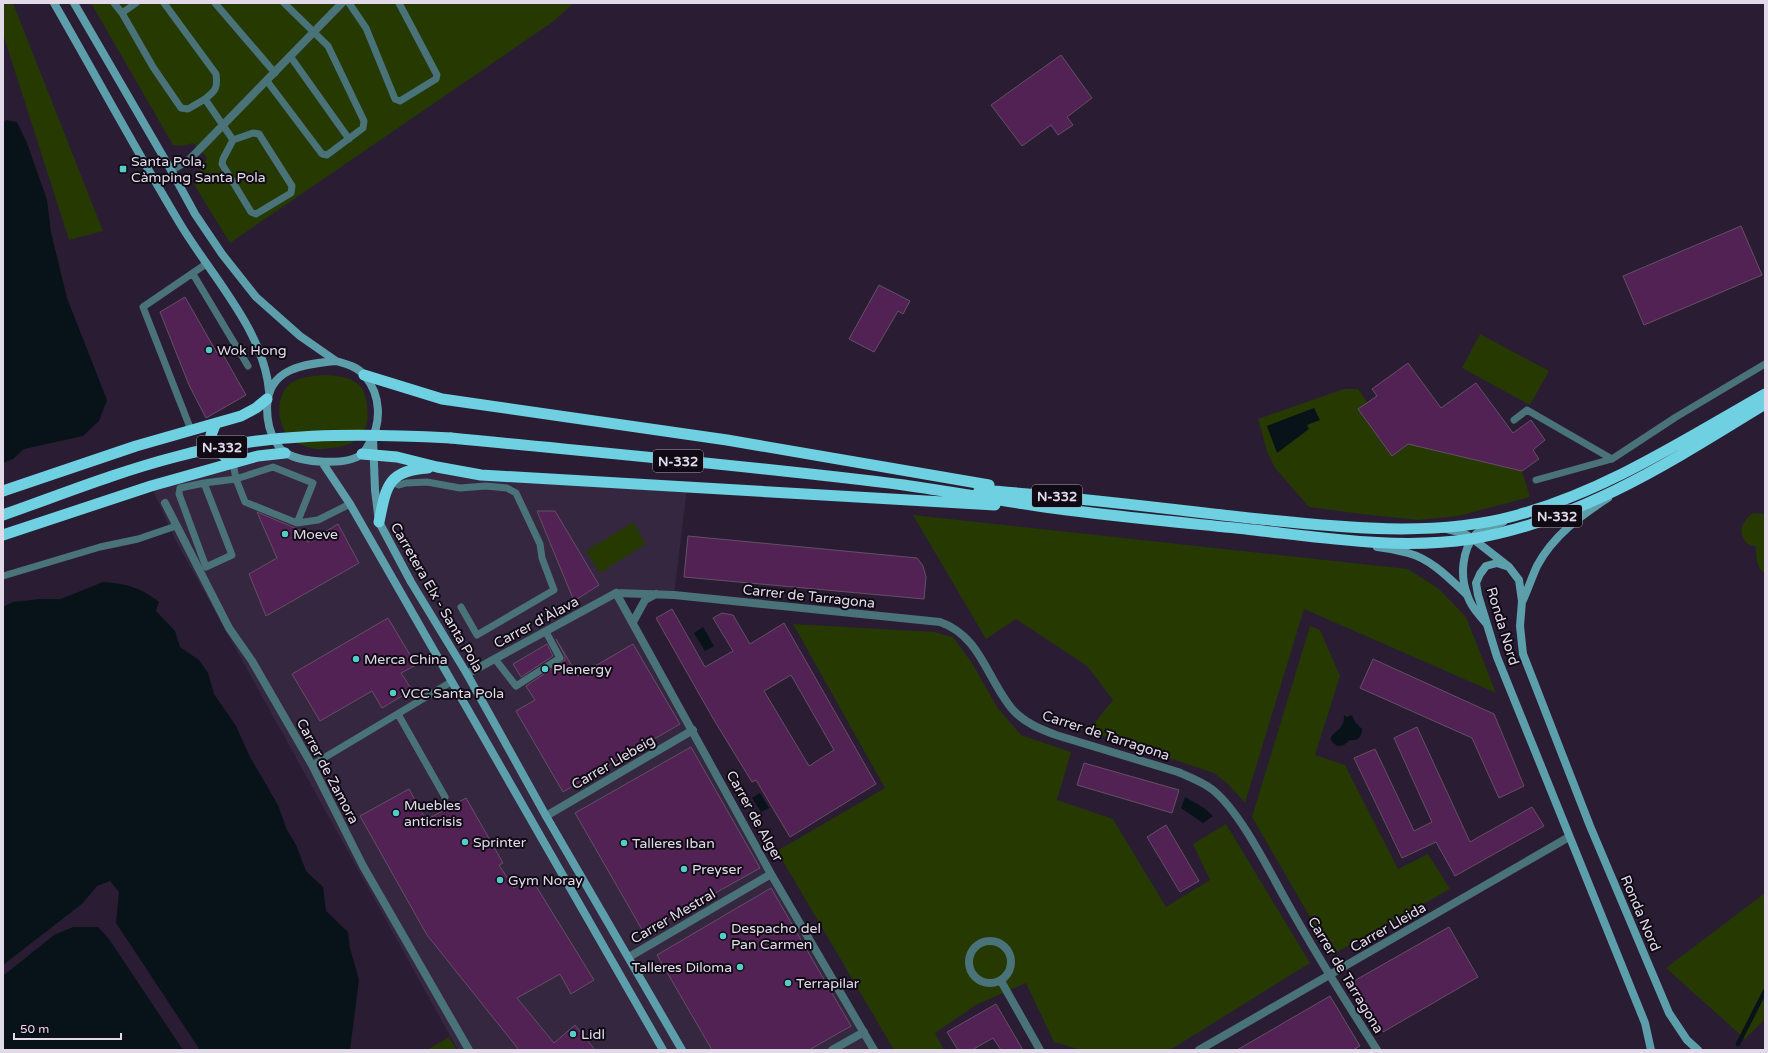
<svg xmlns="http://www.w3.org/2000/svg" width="1768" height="1053" font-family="'Varela Round',sans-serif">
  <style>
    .built { fill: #362741 }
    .green { fill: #253900 }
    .water { fill: #071318 }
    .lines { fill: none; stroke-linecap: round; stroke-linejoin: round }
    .stream { stroke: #071318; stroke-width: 4.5 }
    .building { fill: #522255; stroke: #654f65; fill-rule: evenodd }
    .service { stroke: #4a7279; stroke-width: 7 }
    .minor { stroke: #4a7279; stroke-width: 8 }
    .secondary { stroke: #5c9eaa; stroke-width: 8 }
    .trunk { stroke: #6fd0e1; stroke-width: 11 }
    .trunk-bridge { stroke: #6fd0e1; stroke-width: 11 }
    .poi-dot { fill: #54cdc7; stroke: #100a14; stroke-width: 1.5 }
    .labels { text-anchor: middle; stroke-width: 4; stroke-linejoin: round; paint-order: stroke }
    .shield { fill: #100a14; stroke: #a39ca9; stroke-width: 1 }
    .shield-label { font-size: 13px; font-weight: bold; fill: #e2dae9 }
    .poi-label { font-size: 14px; fill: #e2dae9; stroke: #100a14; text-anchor: start }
    .street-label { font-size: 14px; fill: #e2dae9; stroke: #100a14 }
  </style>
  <rect width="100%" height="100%" fill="#2a1d33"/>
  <!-- built -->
  <path class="built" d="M268,454L322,462L362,454L437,467L687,487L674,595L617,593L874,1050H458L175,539L151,486Z"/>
  <!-- green -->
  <path class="green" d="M3,3H13L103,231L69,240L3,34Z
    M91,3H574L554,21L230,243L195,186L194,181L207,158L193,143L182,146L173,145Z
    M1480,334L1549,371L1530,405L1462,368Z
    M326,375C337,376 348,376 358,384C364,388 366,398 367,405C371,433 357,446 330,448C324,449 317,450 312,448C304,447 294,442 288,436C276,422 276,394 291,383C301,376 314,376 326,375Z
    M1344,389H1358L1368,403L1392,456L1408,444L1522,471L1530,497L1458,516L1418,520L1362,514L1309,507L1275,468L1268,454L1258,419Z
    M1753,513L1765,514V574C1756,567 1756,557 1756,546C1751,546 1748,545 1745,541C1737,529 1744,520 1753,513Z
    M913,515L1408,569L1439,589L1466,617L1496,693L1304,609L1245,803L1229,785L1214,773L1088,731L1113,700L1087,666L1016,619L986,639Z
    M633,522L646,544L600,573L586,551Z
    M793,624L934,632L953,637L972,663L997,707L1021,735L1071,752L1057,800L1113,819L1166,907L1210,880L1193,844L1226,824L1310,963L1170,1050H1081L1054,1042L1026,983L976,1005L935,1033L944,1050H894L777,851L885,788Z
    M1310,626L1320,630L1340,676L1315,755L1345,765L1398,869L1428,854L1450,889L1332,955L1252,817Z
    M1765,893V1019L1745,1039L1666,968Z
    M449,1037L457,1050H427Z"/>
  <!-- water -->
  <path class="water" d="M6,120L17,122L27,143L47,200L51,232L67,298L107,400L99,421L83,436L24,449L13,459L3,463V123Z
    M1314,408L1320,420L1307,425L1309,429L1277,453L1267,426Z
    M103,582C127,584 140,587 159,602L156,611L175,631L180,647L199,660L208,673L214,694L236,726L250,757L278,805L287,830L296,845L306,871L323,887L326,911L348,932L350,948L359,980L350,1050H200L116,923L119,892L110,881L97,886L83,903L3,965V607L13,602L40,599H61Z
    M703,627L714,646L705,651L694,633Z
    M1344,715L1347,717L1352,715L1355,722L1362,729C1362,737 1358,741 1350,740L1344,745L1338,746C1321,737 1339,733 1342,725C1344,722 1344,718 1344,715Z
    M760,793L769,808L761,812L752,798Z
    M1185,797L1204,808L1213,816L1203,823L1181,808Z
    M73,927H98L109,939L183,1050H3V976L54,935Z"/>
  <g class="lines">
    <!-- stream -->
    <path class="stream" d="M1738,1044L1765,991"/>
  </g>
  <!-- building -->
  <path class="building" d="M1061,55L1092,98L1067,117L1073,125L1058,135L1051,125L1022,146L991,105Z
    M1741,226L1762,275L1644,325L1623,276Z
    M879,285L910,301L903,314L898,311L874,352L849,339Z
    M185,297L217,353L221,351L246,395L206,418L189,385L160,312Z
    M1408,363L1441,408L1476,383L1513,433L1531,420L1545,440L1533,450L1539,459L1522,471L1408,444L1392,456L1358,409L1377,396L1372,389Z
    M537,511H555L599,585L574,601Z
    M257,512L302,531L308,542L338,524L359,563L266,616L249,574L277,558Z
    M688,536L917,558L923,566L926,577L924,599L684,577Z
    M672,609L705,667L733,651L713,618L722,613L733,615L750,644L784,623L876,784L790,837L756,780L752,782L714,720L656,618ZM791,675L834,750L809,766L764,691Z
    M388,618L416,665L401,673L412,690L382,708L372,691L320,721L292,674Z
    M556,639L578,676L633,644L680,724L563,792L516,711L535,700L526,686L565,660V656Z
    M547,644L553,656L521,677L513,664Z
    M1373,659L1494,714L1524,786L1499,798L1472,738L1360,688Z
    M1417,727L1470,842L1532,807L1544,826L1455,876L1436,842L1402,858L1354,758L1375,749L1414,831L1432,822L1394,738Z
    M691,747L760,868L644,933L575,813Z
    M1084,763L1179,790L1172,813L1077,785Z
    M409,789L426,820L466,798L503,863L499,865L514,888L531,878L594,980L571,994L560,974L517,998L554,1043L575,1025L595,1050H519L427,935L360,816Z
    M1166,825L1199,881L1180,892L1147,837Z
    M771,888L851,1026L809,1050H712L657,955Z
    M1449,927L1478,977L1383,1032L1354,981Z
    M1330,996L1360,1046L1353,1050H1237Z
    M996,1004L1023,1050H1001L993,1038L972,1050H958L947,1032Z"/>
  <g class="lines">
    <!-- service -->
    <path class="service" d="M114,3L122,13L153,67L181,108L188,109L205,99
      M164,3L216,74C218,89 215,91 205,99L233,140L223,159L222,164L251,212L256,214L291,193L292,186L259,134L253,133L233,140
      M215,3L275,73
      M349,3L366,28L395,99L400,101L436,79L437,75L399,3
      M122,13L136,3
      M290,56L349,139
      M267,81L322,154L327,155L363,128L364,121L328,46L284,3
      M193,274L248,366
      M1514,420L1527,410L1612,459
      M191,430L143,307L206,264
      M233,463L236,479L245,502L297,523L318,520L350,504
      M1536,480L1612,459L1676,417L1765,364
      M391,482L399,485L406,483L427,482L460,488L486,486L507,488L516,493L540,544L542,558L554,590L477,635L461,607
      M204,483L232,555L206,567L179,494L180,488L204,483L236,479L273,467L313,483L297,523
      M3,576L100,547L138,539L176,526
      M495,659L516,686L560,658L546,632
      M398,714L445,797
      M312,765L451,682"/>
    <!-- minor -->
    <path class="minor" d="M171,170L189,160L342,3
      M165,503L229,628L252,661L312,765L363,866L469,1050
      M616,593L674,595L940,622C981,636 987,680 1013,710C1025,723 1040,729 1056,735L1178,772C1190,777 1203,782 1213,790C1242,814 1269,871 1288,904C1316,954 1346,1002 1377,1050
      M616,593L771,874L874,1050
      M633,622L645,600L656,594
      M467,674L616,593
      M546,816L693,730
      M969 962a21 21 0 1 1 42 0a21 21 0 1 1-42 0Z
      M629,957L771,874
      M1001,981L1040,1050
      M832,1050L864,1032
      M1199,1050L1569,837"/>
    <!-- secondary -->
    <path class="secondary" d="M54,3C96,76 136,150 179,222C209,273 264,330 269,391
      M74,3L171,170L195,214L222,254L256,297L300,336L336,361
      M336,361C347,364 358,367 365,376C381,395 382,423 369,444C367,447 365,452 362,454C347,466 302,463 286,453C282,451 278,446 276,442C269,432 267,419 267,407C268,368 304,364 336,361Z
      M373,438L375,490L379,522L411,582L467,674L546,816L682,1050
      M322,462L350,504L663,1050
      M1447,529L1463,533L1472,538L1509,567L1519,580L1522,601L1520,626L1523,654L1590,826L1669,1013L1687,1040L1698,1050
      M1377,547C1387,548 1398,550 1408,553C1431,559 1449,578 1466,594
      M1506,566L1497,563L1486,566L1480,574L1476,583L1478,595L1497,657L1645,1023L1651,1050
      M1523,600C1528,589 1532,577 1537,566C1553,536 1580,516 1608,498
      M1486,623C1478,614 1470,605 1467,594C1460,576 1462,550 1475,535C1479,530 1496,525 1503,522"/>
    <!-- trunk -->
    <path class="trunk" d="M364,375L442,399L727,440L989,485
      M216,423L211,435L220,452L233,463
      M451,438C602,453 754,466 904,485C953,492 1002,501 1052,508C1119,517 1187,523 1254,530C1325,538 1400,550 1471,539C1580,521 1672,461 1765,404
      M362,454L397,457L437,467L481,475L995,505
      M979,490C1066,496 1153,507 1240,517C1327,526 1430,539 1514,516C1604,492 1684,440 1765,394
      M3,491L136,446L241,416L256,408L267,399
      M379,522C386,488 387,470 428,468
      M3,535L151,486L258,456L285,453"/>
    <!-- trunk-bridge -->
    <path class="trunk-bridge" d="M3,515C60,495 117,472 175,457C266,432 358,433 451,438"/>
  </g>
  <!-- markers -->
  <g class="poi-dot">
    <rect x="119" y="165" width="8" height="8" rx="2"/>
    <circle cx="209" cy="350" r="4"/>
    <circle cx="285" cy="534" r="4"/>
    <circle cx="356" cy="659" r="4"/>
    <circle cx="545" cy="669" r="4"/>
    <circle cx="393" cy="693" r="4"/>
    <circle cx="396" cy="813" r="4"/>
    <circle cx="465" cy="842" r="4"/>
    <circle cx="624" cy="843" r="4"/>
    <circle cx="684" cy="869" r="4"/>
    <circle cx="500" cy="880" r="4"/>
    <circle cx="723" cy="936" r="4"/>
    <circle cx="740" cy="967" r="4"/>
    <circle cx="788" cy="983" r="4"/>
    <circle cx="573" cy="1034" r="4"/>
  </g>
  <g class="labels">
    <!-- shield labels -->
    <g class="shield">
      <rect x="197" y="436" width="50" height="22" rx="3"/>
      <rect x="653" y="450" width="50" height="22" rx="3"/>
      <rect x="1032" y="485" width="50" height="22" rx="3"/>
      <rect x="1532" y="505" width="50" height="22" rx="3"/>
    </g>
    <g class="shield-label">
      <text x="222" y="452">N-332</text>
      <text x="678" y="466">N-332</text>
      <text x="1057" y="501">N-332</text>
      <text x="1557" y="521">N-332</text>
    </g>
    <!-- poi labels -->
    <g class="poi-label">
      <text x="131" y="166">Santa Pola,<tspan x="131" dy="16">Càmping Santa Pola</tspan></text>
      <text x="217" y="355">Wok Hong</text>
      <text x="293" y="539">Moeve</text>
      <text x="364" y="664">Merca China</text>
      <text x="553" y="674">Plenergy</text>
      <text x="401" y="698">VCC Santa Pola</text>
      <text x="404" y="810">Muebles<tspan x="404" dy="16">anticrisis</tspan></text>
      <text x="473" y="847">Sprinter</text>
      <text x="632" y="848">Talleres Iban</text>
      <text x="692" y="874">Preyser</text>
      <text x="508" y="885">Gym Noray</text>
      <text x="731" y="933">Despacho del<tspan x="731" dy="16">Pan Carmen</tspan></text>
      <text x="732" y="972" text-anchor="end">Talleres Diloma</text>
      <text x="796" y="988">Terrapilar</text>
      <text x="581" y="1039">Lidl</text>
    </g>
    <!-- street labels -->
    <g class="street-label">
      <text transform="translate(809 596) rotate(6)" y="5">Carrer de Tarragona</text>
      <text transform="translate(437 597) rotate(60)" y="5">Carretera Elx - Santa Pola</text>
      <text transform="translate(536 622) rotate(-28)" y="5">Carrer d'Àlava</text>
      <text transform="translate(1503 626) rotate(73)" y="5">Ronda Nord</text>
      <text transform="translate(1106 735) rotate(18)" y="5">Carrer de Tarragona</text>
      <text transform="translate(613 762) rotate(-30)" y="5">Carrer Llebeig</text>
      <text transform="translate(328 771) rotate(62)" y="5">Carrer de Zamora</text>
      <text transform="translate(755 816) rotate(61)" y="5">Carrer de Alger</text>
      <text transform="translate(1641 913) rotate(67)" y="5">Ronda Nord</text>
      <text transform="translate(673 916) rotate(-30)" y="5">Carrer Mestral</text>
      <text transform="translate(1388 927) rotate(-30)" y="5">Carrer Lleida</text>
      <text transform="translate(1346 975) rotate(59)" y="5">Carrer de Tarragona</text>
    </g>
  </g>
  <!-- border -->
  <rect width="1768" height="1053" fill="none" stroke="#e2dae9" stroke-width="8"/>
  <!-- scale -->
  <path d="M14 1033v6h107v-6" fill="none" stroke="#e2dae9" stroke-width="2"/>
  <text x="20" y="1033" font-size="12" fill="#e2dae9" stroke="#100a14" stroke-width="3" paint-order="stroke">50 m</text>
</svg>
